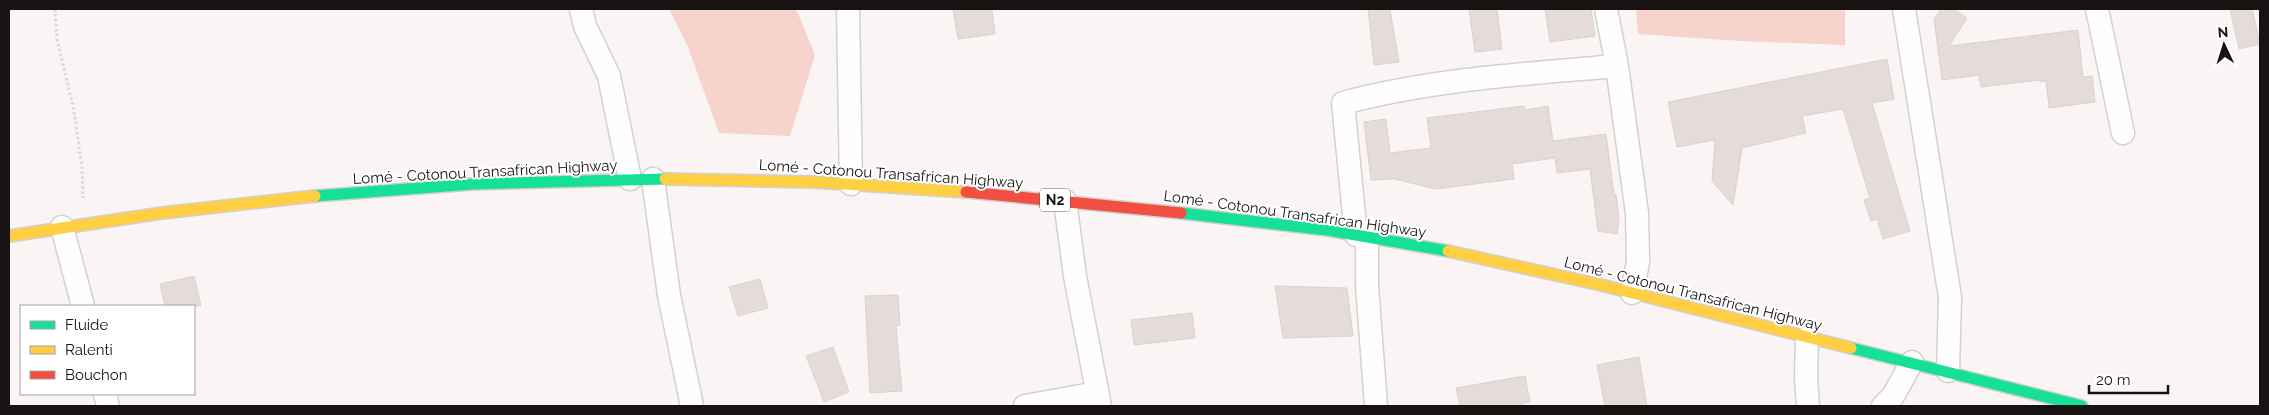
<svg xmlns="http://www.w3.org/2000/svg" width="2269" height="415" font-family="Raleway,sans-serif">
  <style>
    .green { fill: #f6d3cb }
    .building { fill: #e5dbd9; stroke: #d7d3d2 }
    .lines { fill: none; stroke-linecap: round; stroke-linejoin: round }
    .street-casing { stroke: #d5d0cf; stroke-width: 25 }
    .fast-casing { stroke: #d4d0d0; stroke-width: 14 }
    .slow-casing { stroke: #d4d0d0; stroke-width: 14 }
    .jam-casing { stroke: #d4d0d0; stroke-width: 14 }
    .path { stroke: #dad8d7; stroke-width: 3; stroke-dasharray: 2.5 2.5; stroke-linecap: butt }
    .street { stroke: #fefefd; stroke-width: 22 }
    .fast { stroke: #16e098; stroke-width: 11 }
    .slow { stroke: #ffcf43; stroke-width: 11 }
    .jam { stroke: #f24e42; stroke-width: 11 }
    .labels { text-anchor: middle; stroke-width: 4; stroke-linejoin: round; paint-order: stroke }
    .shield { fill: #fff; stroke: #5d5a59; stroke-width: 1 }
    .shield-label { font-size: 14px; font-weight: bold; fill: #181312 }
    .street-label { font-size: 15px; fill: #181312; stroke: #fff }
  </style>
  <rect width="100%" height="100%" fill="#faf5f4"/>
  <!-- green -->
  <path class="green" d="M669,9H796L815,55L790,136L719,133L688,47Z
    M1636,9H1845V45L1740,41L1638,34Z"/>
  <!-- building -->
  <path class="building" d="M953,9H992L995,34L958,39Z
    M1368,9H1390L1399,62L1374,65Z
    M1469,9H1497L1502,49L1475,52Z
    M1545,9H1591L1595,36L1550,42Z
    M1941,9H1954L1967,18L1949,46L2078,30L2083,77L2092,76L2095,102L2049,108L2046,81L2040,82V80L1981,87L1979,75L1942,80L1934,19Z
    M2230,9H2252L2260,44L2239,49Z
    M1887,59L1894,99L1872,103L1910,231L1883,239L1877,219L1871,221L1864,200L1870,198L1843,109L1802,116L1806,133L1742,148L1733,205L1712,181L1715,140L1677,147L1668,102Z
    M1524,106L1525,110L1548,106L1553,141L1606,134L1614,195L1616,194L1619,220L1617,234L1598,231L1590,169L1557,173L1555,158L1512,164L1514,179L1436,189L1394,179L1371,180L1364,122L1386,119L1390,153L1431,148L1427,118Z
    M194,276L201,306H165L160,284Z
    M760,279L768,308L738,316L729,287Z
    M1275,286L1347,288L1353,336L1283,338Z
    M898,295L900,325L896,326L902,391L870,393L865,296Z
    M1192,313L1195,338L1134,345L1131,320Z
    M833,347L849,392L824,402L806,356Z
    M1639,357L1647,406H1605L1597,365Z
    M1525,376L1530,402L1523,403V406H1460L1456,388Z"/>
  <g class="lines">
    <!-- street casing -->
    <g class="street-casing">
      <path id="street" d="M581,9L585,26L609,76L630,179
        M848,9L851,184
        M1606,9L1617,66L1637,213L1638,262L1632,293
        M1904,9L1950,297L1948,371
        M2097,9L2123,133
        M653,179L669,295L692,406
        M1065,201L1075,276L1100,406
        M62,227L83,306
        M1356,235L1343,103C1433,79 1525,74 1617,66
        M1367,237V286L1376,406
        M1807,338L1806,379L1808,406
        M105,394L108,406
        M1025,406L1097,393
        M1883,406L1893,396L1912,362"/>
    </g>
    <!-- fast casing -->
    <g class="fast-casing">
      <path id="fast" d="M315,196L473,184L665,179
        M1181,213L1327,230L1448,251
        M1851,348L2082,406"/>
    </g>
    <!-- slow casing -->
    <g class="slow-casing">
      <path id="slow" d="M665,179L814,182L966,192
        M9,236L162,213L315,196
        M1448,251L1601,285L1851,348"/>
    </g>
    <!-- jam casing -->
    <g class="jam-casing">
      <path id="jam" d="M966,192L1181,213"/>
    </g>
    <!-- path -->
    <path class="path" d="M55,9L57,39L74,111L82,167L83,198"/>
    <!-- street -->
    <use href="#street" class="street"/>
    <!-- fast -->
    <use href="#fast" class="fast"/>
    <!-- slow -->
    <use href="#slow" class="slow"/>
    <!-- jam -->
    <use href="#jam" class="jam"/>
  </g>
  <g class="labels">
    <!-- shield labels -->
    <rect class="shield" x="1040" y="188.5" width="30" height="23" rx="4"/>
    <g class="shield-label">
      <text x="1055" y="205">N2</text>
    </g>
    <!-- street labels -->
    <g class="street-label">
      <text transform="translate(485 172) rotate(-3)" y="5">Lomé - Cotonou Transafrican Highway</text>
      <text transform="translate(891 174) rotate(4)" y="5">Lomé - Cotonou Transafrican Highway</text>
      <text transform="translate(1295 214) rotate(8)" y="5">Lomé - Cotonou Transafrican Highway</text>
      <text transform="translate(1693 294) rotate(14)" y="5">Lomé - Cotonou Transafrican Highway</text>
    </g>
  </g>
  <!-- border -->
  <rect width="2269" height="415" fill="none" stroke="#181312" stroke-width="20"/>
  <!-- legend -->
  <rect x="20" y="305" width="175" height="90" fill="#ffffff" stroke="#a3a1a0"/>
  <rect x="30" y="321" width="25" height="8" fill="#16e098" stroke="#a3a1a0"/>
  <text x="65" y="330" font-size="15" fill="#181312">Fluide</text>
  <rect x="30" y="346" width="25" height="8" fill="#ffcf43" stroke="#a3a1a0"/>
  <text x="65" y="355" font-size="15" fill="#181312">Ralenti</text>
  <rect x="30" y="371" width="25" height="8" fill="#f24e42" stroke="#a3a1a0"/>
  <text x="65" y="380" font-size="15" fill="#181312">Bouchon</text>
  <!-- north arrow -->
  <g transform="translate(2224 45) rotate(356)" stroke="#ffffff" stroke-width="4" paint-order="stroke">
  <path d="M0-4L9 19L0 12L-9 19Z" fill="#181312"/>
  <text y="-8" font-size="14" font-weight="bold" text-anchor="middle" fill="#181312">N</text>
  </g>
  <!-- scale -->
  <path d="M2089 385v8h79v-8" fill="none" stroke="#181312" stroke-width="2.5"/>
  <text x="2096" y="385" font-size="15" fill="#181312" stroke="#ffffff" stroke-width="4" paint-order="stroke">20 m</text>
</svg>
